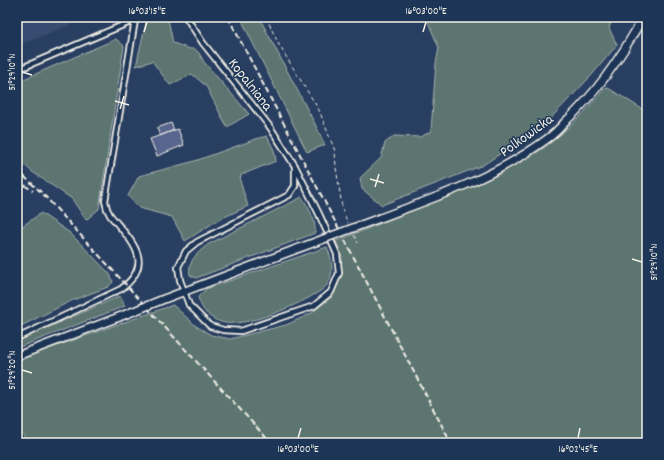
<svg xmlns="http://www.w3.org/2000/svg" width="664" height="460" font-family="Dekko,sans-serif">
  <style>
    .built { fill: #374b6f }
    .green { fill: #5b7470; stroke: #a8b2ac }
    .building { fill: #59668e; stroke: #f4f1e8 }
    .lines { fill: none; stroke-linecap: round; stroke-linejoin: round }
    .street-casing { stroke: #f4f1e8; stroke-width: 8 }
    .secondary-casing { stroke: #f4f1e8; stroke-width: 10 }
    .path { stroke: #f4f1e8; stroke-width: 1; stroke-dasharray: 4 3; stroke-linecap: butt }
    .street { stroke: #1d3557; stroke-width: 4.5 }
    .secondary { stroke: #1d3557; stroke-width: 7 }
    .rail { stroke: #f4f1e8; stroke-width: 2; stroke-dasharray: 6 3; stroke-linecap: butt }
    .secondary-bridge-casing { stroke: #f4f1e8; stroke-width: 10; stroke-linecap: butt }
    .secondary-bridge { stroke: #1d3557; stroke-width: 7 }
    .ticks { fill: none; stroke: #f4f1e8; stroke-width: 1.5 }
    .labels { text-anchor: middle; stroke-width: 3; stroke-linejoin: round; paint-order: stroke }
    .street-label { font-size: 15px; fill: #f4f1e8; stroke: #1d3557 }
    .neatline { fill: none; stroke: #f4f1e8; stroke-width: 1.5 }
    .ticks-label { font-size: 10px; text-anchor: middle; fill: #f4f1e8 }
  </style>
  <rect width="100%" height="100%" fill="#293f62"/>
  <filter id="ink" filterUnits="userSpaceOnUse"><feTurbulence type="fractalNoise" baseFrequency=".025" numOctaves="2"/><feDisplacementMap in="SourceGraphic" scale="8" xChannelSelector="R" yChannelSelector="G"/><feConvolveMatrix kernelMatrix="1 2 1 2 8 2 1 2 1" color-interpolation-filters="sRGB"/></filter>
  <g filter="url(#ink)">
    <!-- built -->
    <path class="built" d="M17,17H90L17,46Z"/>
    <!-- green -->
    <path class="green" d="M244,17H259L315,124L325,145L307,152L243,23Z
      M426,17H613L609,28L617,45L591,76L545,124L483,165L382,205L362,189L360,178L381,158L385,143L394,136L421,137L431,131L436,63L439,48Z
      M147,18L168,19L173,43L190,49H195L199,53L204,62L249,114L227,127L206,86L192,74L170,85L152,61L136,66Z
      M116,39L124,46L99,209L86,220L72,199L31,171L17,158V82Z
      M608,88L647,112V443H28L17,426V360L173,305L196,326L211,335L230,339L286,325L310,314L332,297L341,271L342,257L336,241C382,223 428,205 473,184C493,175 518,165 536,153C562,136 585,113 604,89Z
      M267,136L274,150L276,161L241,175L240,181L248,206L218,220L185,241L172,217L139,208L128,196L139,176L195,161L259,138Z
      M302,197C309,209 316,219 315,233L196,278L190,275C187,261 199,251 209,244Z
      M41,213L70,233L110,274L113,282L108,287L73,300L17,328V230Z
      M327,247C332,260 335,272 327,285C319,296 267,318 252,320C246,322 231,324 225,323C210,320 202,311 198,297L206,289Z
      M120,296L125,306L17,348V341Z"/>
    <!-- building -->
    <path class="building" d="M171,123L174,130L160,136L157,128Z
      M178,129L184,145L157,156L150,139Z"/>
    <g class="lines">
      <!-- street casing -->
      <g class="street-casing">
        <path id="street" d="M186,17L203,43L270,127L295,166L319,214L337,254L339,273L331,292L314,306L241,331L223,330L210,326L189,305L180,280L178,267L186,251L197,242L289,195L295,186V166
          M17,70L142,17
          M17,338L121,289C157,262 130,240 110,215L107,209L105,201L135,20"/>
      </g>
      <!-- secondary casing -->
      <g class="secondary-casing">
        <path id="secondary" d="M380,218C438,197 497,176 547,139C554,134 560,128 565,122C598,92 622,56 643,17
          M164,299L294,250
          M17,356L119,317"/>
      </g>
      <!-- path -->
      <path class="path" d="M266,17L279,45L319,110L335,151L336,168L343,212L348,223
        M354,235L358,243"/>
      <!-- street -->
      <use href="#street" class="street"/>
      <!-- secondary -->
      <use href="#secondary" class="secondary"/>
      <!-- rail -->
      <path class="rail" d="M228,17L451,443
        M17,170L42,193L271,443
        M17,180L33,191"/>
      <!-- secondary-bridge casing -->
      <g class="secondary-bridge-casing">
        <path id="secondary-bridge" d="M294,250L380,218
          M119,317L164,299"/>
      </g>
      <!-- secondary-bridge -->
      <use href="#secondary-bridge" class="secondary-bridge"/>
    </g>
  </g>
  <!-- ticks -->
  <path class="ticks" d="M144,32L147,22M423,32L426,22M22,72L32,75M115,101L129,105M120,109L124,96M370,179L384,183M375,187L379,174M632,259L642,262M22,370L32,373M298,438L301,428M578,438L580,428"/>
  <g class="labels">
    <!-- street labels -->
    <g class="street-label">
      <text transform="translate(251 84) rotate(52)" y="5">Kopalniana</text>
      <text transform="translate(526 135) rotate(-36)" y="5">Polkowicka</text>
    </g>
  </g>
  <!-- margin -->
  <rect width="664" height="460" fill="none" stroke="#1d3557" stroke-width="44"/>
  <rect x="22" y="22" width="620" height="416" class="neatline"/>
  <g class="ticks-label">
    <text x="147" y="14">16°03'15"E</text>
    <text x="426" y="14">16°03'00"E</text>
    <text transform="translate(11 72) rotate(-90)" y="4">51°29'10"N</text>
    <text transform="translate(653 262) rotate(-90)" y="4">51°29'10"N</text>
    <text transform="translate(11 370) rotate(-90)" y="4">51°29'20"N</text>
    <text x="298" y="452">16°03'00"E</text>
    <text x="578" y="452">16°02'45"E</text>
  </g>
</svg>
